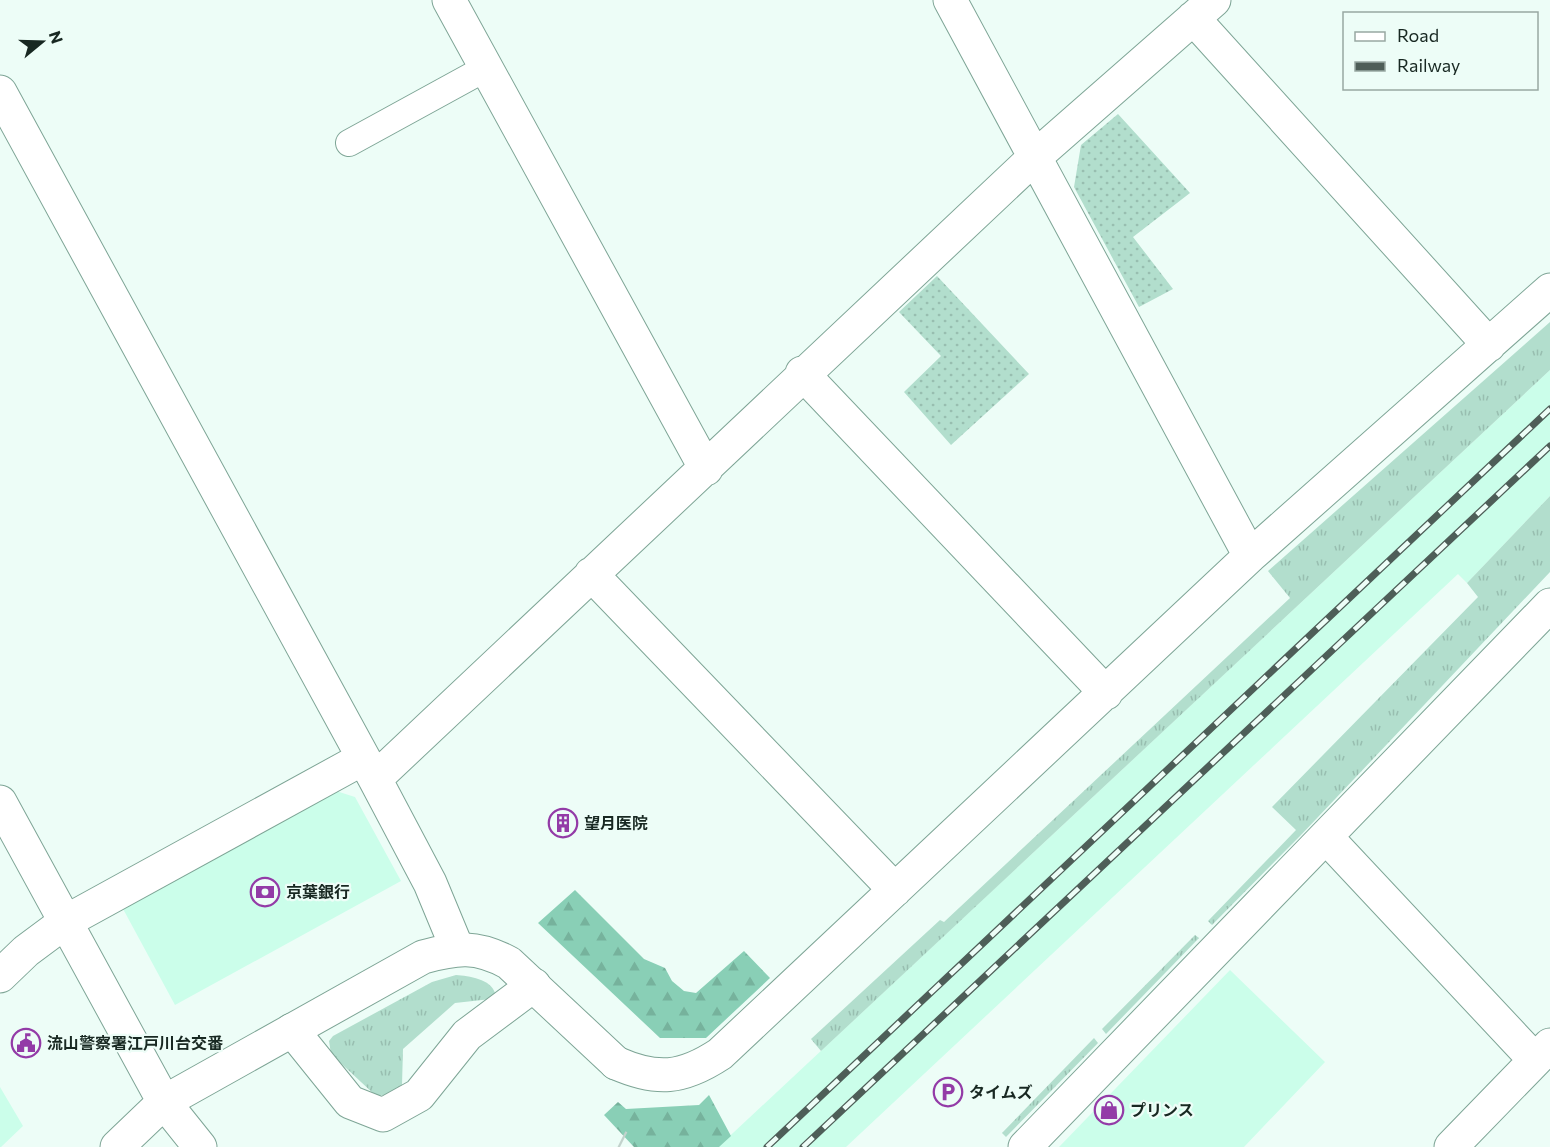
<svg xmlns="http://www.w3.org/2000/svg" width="1550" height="1147" font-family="Commissioner,'Noto Sans JP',sans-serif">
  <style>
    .built { fill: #cbfeea }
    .grass { fill: url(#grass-tufts) }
    .forest { fill: url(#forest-firs) }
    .garden { fill: url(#garden-dots) }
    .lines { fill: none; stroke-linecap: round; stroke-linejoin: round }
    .street-tunnel { stroke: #c2d2cc; stroke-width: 33; stroke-dasharray: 33 16; stroke-linecap: butt }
    .lane-casing { stroke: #7ea596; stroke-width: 28 }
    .street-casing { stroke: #7ea596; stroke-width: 35 }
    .secondary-casing { stroke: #7ea596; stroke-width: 35 }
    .lane { stroke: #fff; stroke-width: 26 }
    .street { stroke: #fff; stroke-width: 33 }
    .secondary { stroke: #fff; stroke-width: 33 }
    .rail-casing { stroke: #4e5e58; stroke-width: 7 }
    .rail { stroke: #edfdf7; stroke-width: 4.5; stroke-dasharray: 14; stroke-linecap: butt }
    .labels { text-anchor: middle; stroke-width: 4.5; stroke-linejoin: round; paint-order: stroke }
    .poi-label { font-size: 16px; font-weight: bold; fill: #182822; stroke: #edfdf7; text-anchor: start }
  </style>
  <defs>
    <pattern id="grass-tufts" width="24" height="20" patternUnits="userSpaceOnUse" patternTransform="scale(1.5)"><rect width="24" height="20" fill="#b2decd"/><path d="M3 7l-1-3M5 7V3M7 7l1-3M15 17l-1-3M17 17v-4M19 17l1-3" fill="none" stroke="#98beb0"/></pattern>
    <pattern id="forest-firs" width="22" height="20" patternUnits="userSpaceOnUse" patternTransform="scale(1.5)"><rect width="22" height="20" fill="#89cfb6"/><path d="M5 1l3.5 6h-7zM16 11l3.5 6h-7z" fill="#76b29c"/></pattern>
    <pattern id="garden-dots" width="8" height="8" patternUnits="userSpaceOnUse" patternTransform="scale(1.5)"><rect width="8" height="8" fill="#b2decd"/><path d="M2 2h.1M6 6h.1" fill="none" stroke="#98beb0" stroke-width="1.8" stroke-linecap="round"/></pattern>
  </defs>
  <rect width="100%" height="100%" fill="#edfdf7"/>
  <!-- built -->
  <path class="built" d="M1550,370V496L1467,583L1458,574L846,1147H718Z
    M333,790L355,797L401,881L175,1005L122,907Z
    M1230,970L1325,1062L1244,1147H1059Z
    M0,1087L23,1126L1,1147H0Z"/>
  <!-- grass -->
  <path class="grass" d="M1550,322V370L821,1051L811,1039L940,920L944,922L1290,598L1268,571Z
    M1550,496V572L1301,835L1212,925L1208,921L1296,830L1272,807L1478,597L1467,583Z
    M1195,935L1199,938L1106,1034L1102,1029Z
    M456,975C469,976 491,979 495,993L491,999L455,1003L403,1049L402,1085L391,1094L376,1096L331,1054L329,1041L333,1036L432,982Z
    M1094,1038L1098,1043L1006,1137L1002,1133Z"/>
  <!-- forest -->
  <path class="forest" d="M575,890L644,959L665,968L672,981L684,991L696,993L744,951L770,978L706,1038H660L538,923Z
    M709,1095L731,1136L719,1147H634L604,1115L618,1102L626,1109L699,1105Z"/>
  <!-- garden -->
  <path class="garden" d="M1118,114L1190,193L1133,237L1173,289L1139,307L1074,187L1081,145Z
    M937,276L1029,374L951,445L904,392L941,356L899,312Z"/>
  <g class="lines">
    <!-- street-tunnel -->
    <path class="street-tunnel" d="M618,1146L620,1147"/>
    <!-- lane casing -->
    <g class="lane-casing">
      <path id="lane" d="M349,143L486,68"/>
    </g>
    <!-- street casing -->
    <g class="street-casing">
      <path id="street" d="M449,0L706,469
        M950,0L1250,556
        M1193,18L1489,345
        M0,92L375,779L430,883L457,948
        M802,373L1106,693
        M591,574L895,890
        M375,779L1035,157L1214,0
        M1327,838L1535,1060
        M0,976L26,951L65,922L362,759
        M292,1030L350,1102L383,1115L419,1095L467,1035L534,985
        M616,1063C657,1081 682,1079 720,1054L1250,556L1550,290
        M1025,1147L1550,605
        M1451,1147L1550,1045"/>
    </g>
    <!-- secondary casing -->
    <g class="secondary-casing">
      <path id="secondary" d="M0,802L164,1102L200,1147
        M117,1147L164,1102L423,957C457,948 476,945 509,963L616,1063"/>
    </g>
    <!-- lane -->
    <use href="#lane" class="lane"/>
    <!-- street -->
    <use href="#street" class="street"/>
    <!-- secondary -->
    <use href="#secondary" class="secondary"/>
    <!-- rail casing -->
    <g class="rail-casing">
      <path id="rail" d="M767,1147L1550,409
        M803,1147L1550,446"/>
    </g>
    <!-- rail -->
    <use href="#rail" class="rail"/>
  </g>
  <!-- icons -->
  <defs>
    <g id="building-ring" transform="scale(1.5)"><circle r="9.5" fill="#edfdf7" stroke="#933ba7" stroke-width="1.5"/><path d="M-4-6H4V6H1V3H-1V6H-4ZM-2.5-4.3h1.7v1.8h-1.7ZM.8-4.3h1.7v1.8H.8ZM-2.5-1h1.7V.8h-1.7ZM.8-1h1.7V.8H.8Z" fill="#933ba7"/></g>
    <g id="bank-ring" transform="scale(1.5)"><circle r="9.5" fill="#edfdf7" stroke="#933ba7" stroke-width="1.5"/><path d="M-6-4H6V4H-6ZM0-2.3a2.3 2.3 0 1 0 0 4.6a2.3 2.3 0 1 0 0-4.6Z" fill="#933ba7"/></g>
    <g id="civic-ring" transform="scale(1.5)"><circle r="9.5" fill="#edfdf7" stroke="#933ba7" stroke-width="1.5"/><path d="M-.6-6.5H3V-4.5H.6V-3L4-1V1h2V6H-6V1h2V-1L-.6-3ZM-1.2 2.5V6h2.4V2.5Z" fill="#933ba7"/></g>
    <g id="parking-ring" transform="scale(1.5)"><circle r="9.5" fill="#edfdf7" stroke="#933ba7" stroke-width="1.5"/><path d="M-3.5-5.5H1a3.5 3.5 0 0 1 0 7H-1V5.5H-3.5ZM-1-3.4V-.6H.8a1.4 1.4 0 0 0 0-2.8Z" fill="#933ba7"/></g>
    <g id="shop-ring" transform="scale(1.5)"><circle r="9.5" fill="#edfdf7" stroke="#933ba7" stroke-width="1.5"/><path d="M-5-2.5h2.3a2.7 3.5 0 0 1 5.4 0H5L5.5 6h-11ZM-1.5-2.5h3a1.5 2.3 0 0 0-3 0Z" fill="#933ba7"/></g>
  </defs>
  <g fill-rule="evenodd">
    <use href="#building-ring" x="563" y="823"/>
    <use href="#bank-ring" x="265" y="892"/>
    <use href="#civic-ring" x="26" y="1043"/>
    <use href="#parking-ring" x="948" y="1092"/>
    <use href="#shop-ring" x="1109" y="1110"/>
  </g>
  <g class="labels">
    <!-- poi labels -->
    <g class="poi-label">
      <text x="584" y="829">望月医院</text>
      <text x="286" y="898">京葉銀行</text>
      <text x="47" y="1049">流山警察署江戸川台交番</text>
      <text x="969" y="1098">タイムズ</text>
      <text x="1130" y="1116">プリンス</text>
    </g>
  </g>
  <!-- legend -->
  <rect x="1343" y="12" width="195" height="78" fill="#edfdf7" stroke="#98a8a2" stroke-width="1.5"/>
  <rect x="1355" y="32" width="30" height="9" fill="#ffffff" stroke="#98a8a2" stroke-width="1.5"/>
  <text x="1397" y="42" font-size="18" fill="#182822">Road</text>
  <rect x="1355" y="62" width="30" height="9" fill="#4e5e58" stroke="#98a8a2" stroke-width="1.5"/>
  <text x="1397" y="72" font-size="18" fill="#182822">Railway</text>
  <!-- north arrow -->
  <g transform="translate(42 42) rotate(71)" stroke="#edfdf7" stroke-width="4.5" paint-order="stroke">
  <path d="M0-4.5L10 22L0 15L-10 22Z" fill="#182822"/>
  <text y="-9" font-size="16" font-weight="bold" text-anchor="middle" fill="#182822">N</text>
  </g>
</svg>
